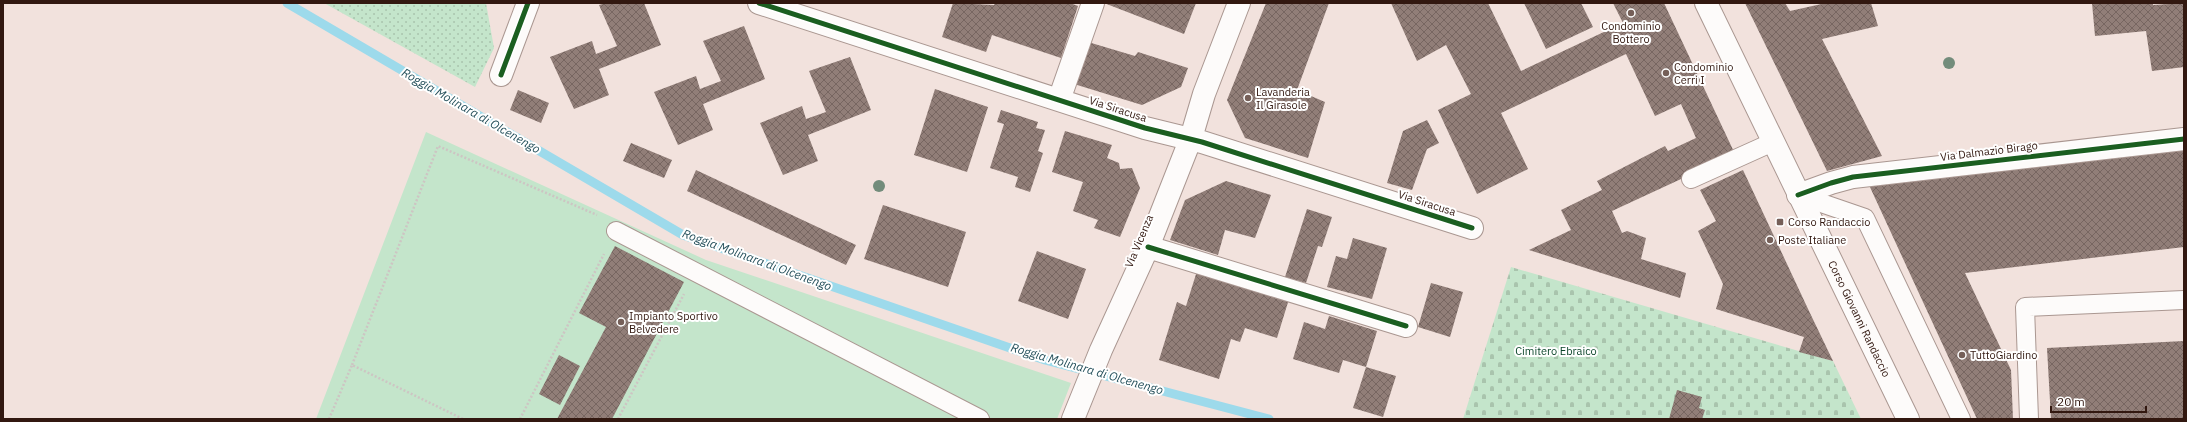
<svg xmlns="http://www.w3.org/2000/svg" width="2187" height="422" font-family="'IBM Plex Sans',sans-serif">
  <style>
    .grass { fill: url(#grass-dots) }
    .cemetery { fill: url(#cemetery-stones) }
    .pitch { fill: #c4e5cb }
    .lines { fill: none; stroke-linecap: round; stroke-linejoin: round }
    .stream { stroke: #9ddaeb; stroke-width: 9 }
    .building { fill: url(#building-cross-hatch) }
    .service-casing { stroke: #aa9791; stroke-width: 20 }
    .minor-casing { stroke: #aa9791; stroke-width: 24 }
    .secondary-casing { stroke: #aa9791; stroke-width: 24 }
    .path { stroke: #cdc5c3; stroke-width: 2.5; stroke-dasharray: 2 2; stroke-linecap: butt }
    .service { stroke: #fdfbfa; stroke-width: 18 }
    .minor { stroke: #fdfbfa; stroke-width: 22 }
    .secondary { stroke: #fdfbfa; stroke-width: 22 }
    .cycleway-casing { stroke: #fff; stroke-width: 8 }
    .cycleway { stroke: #1b5e20; stroke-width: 5 }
    .tree { fill: #738c7b }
    .poi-dot { fill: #755f58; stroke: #fff; stroke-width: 1.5 }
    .labels { text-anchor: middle; stroke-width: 4; stroke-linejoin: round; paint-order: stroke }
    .poi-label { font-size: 11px; fill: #321810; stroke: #fff; text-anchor: start }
    .street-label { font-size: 11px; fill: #321810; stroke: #fff }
    .park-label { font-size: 11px; fill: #0b462a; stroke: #fff }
    .water-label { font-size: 12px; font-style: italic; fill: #244f5a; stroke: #fff }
  </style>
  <defs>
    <pattern id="grass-dots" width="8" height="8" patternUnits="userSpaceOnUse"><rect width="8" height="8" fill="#c4e5cb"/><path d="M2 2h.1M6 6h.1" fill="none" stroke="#a9c4ad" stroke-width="1.8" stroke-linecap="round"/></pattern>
    <pattern id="cemetery-stones" width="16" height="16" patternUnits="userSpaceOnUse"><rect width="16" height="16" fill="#c4e5cb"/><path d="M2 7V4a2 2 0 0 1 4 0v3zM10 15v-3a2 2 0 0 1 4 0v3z" fill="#a9c4ad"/></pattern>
    <pattern id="building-cross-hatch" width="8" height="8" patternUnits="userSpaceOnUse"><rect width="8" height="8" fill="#917e78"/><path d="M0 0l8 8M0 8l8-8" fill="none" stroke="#776661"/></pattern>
  </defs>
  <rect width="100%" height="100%" fill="#f2e2dd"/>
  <!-- grass -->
  <path class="grass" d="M324,3H486L494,48L475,87Z"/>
  <!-- cemetery -->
  <path class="cemetery" d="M1511,267L1833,361L1861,419H1463Z"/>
  <!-- pitch -->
  <path class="pitch" d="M426,132L706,260L1071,383L1057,419H316Z"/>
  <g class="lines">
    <!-- stream -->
    <path class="stream" d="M287,3L683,235L1045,360L1269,419"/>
  </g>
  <!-- building -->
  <path class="building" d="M606,3H644L661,45L599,69L609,95L574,109L550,57L592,41L596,54L617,46L599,5Z
    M953,3L994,5L995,3H1070L1078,6L1061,58L992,35L986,52L942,37Z
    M1104,3H1196L1184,34Z
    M1266,3H1329L1297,90L1325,102L1308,158L1245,138L1227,100Z
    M1391,3H1488L1521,71L1623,23L1613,3H1664L1735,154L1612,211L1622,233L1627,231L1646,238L1641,259L1686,273L1680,298L1529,250L1571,230L1561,210L1602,190L1597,181L1665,146L1668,151L1696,138L1681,104L1655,116L1626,54L1501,113L1528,169L1477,194L1438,110L1471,94L1446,45L1417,61Z
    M1524,3H1581L1593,27L1546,49Z
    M1745,3H1785L1790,11L1826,3H1871L1878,26L1822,39L1882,156L1827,171Z
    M2092,3H2153V5L2184,3V67L2152,71L2146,31L2095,36Z
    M744,26L765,79L703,104L713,130L678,145L654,92L696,76L700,89L721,81L703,41Z
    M1088,42L1135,56L1138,52L1188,68L1181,87L1142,105L1074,84Z
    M850,57L871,110L808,135L818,161L783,175L760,123L802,106L806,119L826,112L809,71Z
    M935,89L988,107L967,172L914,155Z
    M518,90L549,103L541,123L510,110Z
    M1001,110L1038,122L1036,128L1045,130L1038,151L1043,153L1030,192L1015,187L1018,177L990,168L1004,124L997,122Z
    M1427,120L1439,143L1427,149L1412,190L1387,183L1403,131Z
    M1065,131L1112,145L1107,158L1119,163L1120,169L1132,168L1140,188L1120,237L1094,228L1098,220L1073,211L1083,182L1052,172Z
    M631,143L672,160L664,178L623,161Z
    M2184,147V247L1965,273L2011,370L2013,419H1977L1869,185Z
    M696,170L856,245L846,265L687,191Z
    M1743,170L1809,311L1833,361L1799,352L1804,337L1716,309L1723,284L1698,231L1716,221L1700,190Z
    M1226,181L1271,195L1255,238L1225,230L1218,255L1170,240L1185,200Z
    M883,205L966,232L948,287L864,259Z
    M1307,209L1332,217L1322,247L1318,246L1306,283L1285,277Z
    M1353,238L1387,248L1372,299L1327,287L1336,256L1347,259Z
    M615,246L684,282L612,419H557L606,327L579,313Z
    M1037,251L1086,269L1068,319L1018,301Z
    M1197,271L1289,299L1277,338L1245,328L1240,342L1231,339L1219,379L1159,360L1177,302L1186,306Z
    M1431,283L1463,292L1450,337L1418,327Z
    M1329,316L1377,331L1366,367L1343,360L1339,373L1293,359L1304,322L1325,329Z
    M2184,341V419H2051L2047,348Z
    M559,355L580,366L560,405L539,394Z
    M1366,367L1396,376L1383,417L1353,408Z
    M1677,390L1702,397L1699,408L1705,410L1702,419H1669Z"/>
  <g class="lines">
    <!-- service casing -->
    <g class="service-casing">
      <path id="service" d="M1691,179L1773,142
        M1798,195L1865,218L1961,419
        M616,231L980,419
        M2029,419L2025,307L2184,300"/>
    </g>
    <!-- minor casing -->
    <g class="minor-casing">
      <path id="minor" d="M759,3L1145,128L1202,142L1472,228
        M501,75L528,3
        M1059,100L1093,3
        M1798,195L1831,183L1853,177L2184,139
        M1148,247L1406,326
        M1073,419L1101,350L1148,247L1191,138L1204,94L1239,3"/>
    </g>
    <!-- secondary casing -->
    <g class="secondary-casing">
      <g id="secondary">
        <path id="s1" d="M1706,3L1908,419"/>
      </g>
    </g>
    <!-- path -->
    <path class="path" d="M352,365L438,146L597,215
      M329,419L352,365L463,419
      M520,419L604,254
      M618,419L684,294"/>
    <!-- service -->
    <use href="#service" class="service"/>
    <!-- minor -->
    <use href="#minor" class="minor"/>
    <!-- secondary -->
    <use href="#secondary" class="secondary"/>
    <!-- cycleway casing -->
    <g class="cycleway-casing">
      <path id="cycleway" d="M759,3L1145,128L1202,142L1472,228
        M501,75L528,3
        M1798,195L1831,183L1853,177L2184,139
        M1148,247L1406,326"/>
    </g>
    <!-- cycleway -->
    <use href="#cycleway" class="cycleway"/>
  </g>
  <!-- trees -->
  <g class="tree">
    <circle cx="1949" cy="63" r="6"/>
    <circle cx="879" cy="186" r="6"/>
  </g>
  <!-- markers -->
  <g class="poi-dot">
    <circle cx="1631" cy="13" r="4"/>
    <circle cx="1666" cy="73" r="4"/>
    <circle cx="1248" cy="98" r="4"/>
    <rect x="1776" y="218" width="8" height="8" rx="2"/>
    <circle cx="1770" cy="240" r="4"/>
    <circle cx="621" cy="322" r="4"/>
    <circle cx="1962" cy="355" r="4"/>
  </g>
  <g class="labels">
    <!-- poi labels -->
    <g class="poi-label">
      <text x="1631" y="30" text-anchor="middle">Condominio<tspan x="1631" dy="13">Bottero</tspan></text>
      <text x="1674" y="71">Condominio<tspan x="1674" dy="13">Cerri I</tspan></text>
      <text x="1256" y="96">Lavanderia<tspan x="1256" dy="13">Il Girasole</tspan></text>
      <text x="1788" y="226">Corso Randaccio</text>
      <text x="1778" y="244">Poste Italiane</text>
      <text x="629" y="320">Impianto Sportivo<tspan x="629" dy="13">Belvedere</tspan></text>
      <text x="1970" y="359">TuttoGiardino</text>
    </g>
    <!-- street labels -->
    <g class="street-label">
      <text transform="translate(1118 109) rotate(18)" y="4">Via Siracusa</text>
      <text transform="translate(1989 151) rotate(-7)" y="4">Via Dalmazio Birago</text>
      <text transform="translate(1427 203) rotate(18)" y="4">Via Siracusa</text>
      <text transform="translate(1139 241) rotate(-67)" y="4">Via Vicenza</text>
      <text dy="4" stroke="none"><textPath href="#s1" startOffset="351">Corso Giovanni Randaccio</textPath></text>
    </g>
    <!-- park labels -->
    <g class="park-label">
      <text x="1556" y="355">Cimitero Ebraico</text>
    </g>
    <!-- water labels -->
    <g class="water-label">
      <text transform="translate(471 111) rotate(30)" y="4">Roggia Molinara di Olcenengo</text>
      <text transform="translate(757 260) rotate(20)" y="4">Roggia Molinara di Olcenengo</text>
      <text transform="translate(1087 369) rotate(16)" y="4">Roggia Molinara di Olcenengo</text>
    </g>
  </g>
  <!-- border -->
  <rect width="2187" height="422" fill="none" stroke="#321810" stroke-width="8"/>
  <!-- scale -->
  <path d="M2051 406v6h95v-6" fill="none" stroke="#321810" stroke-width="2"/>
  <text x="2057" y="406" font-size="12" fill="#321810" stroke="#ffffff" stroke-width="3" paint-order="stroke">20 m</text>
</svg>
